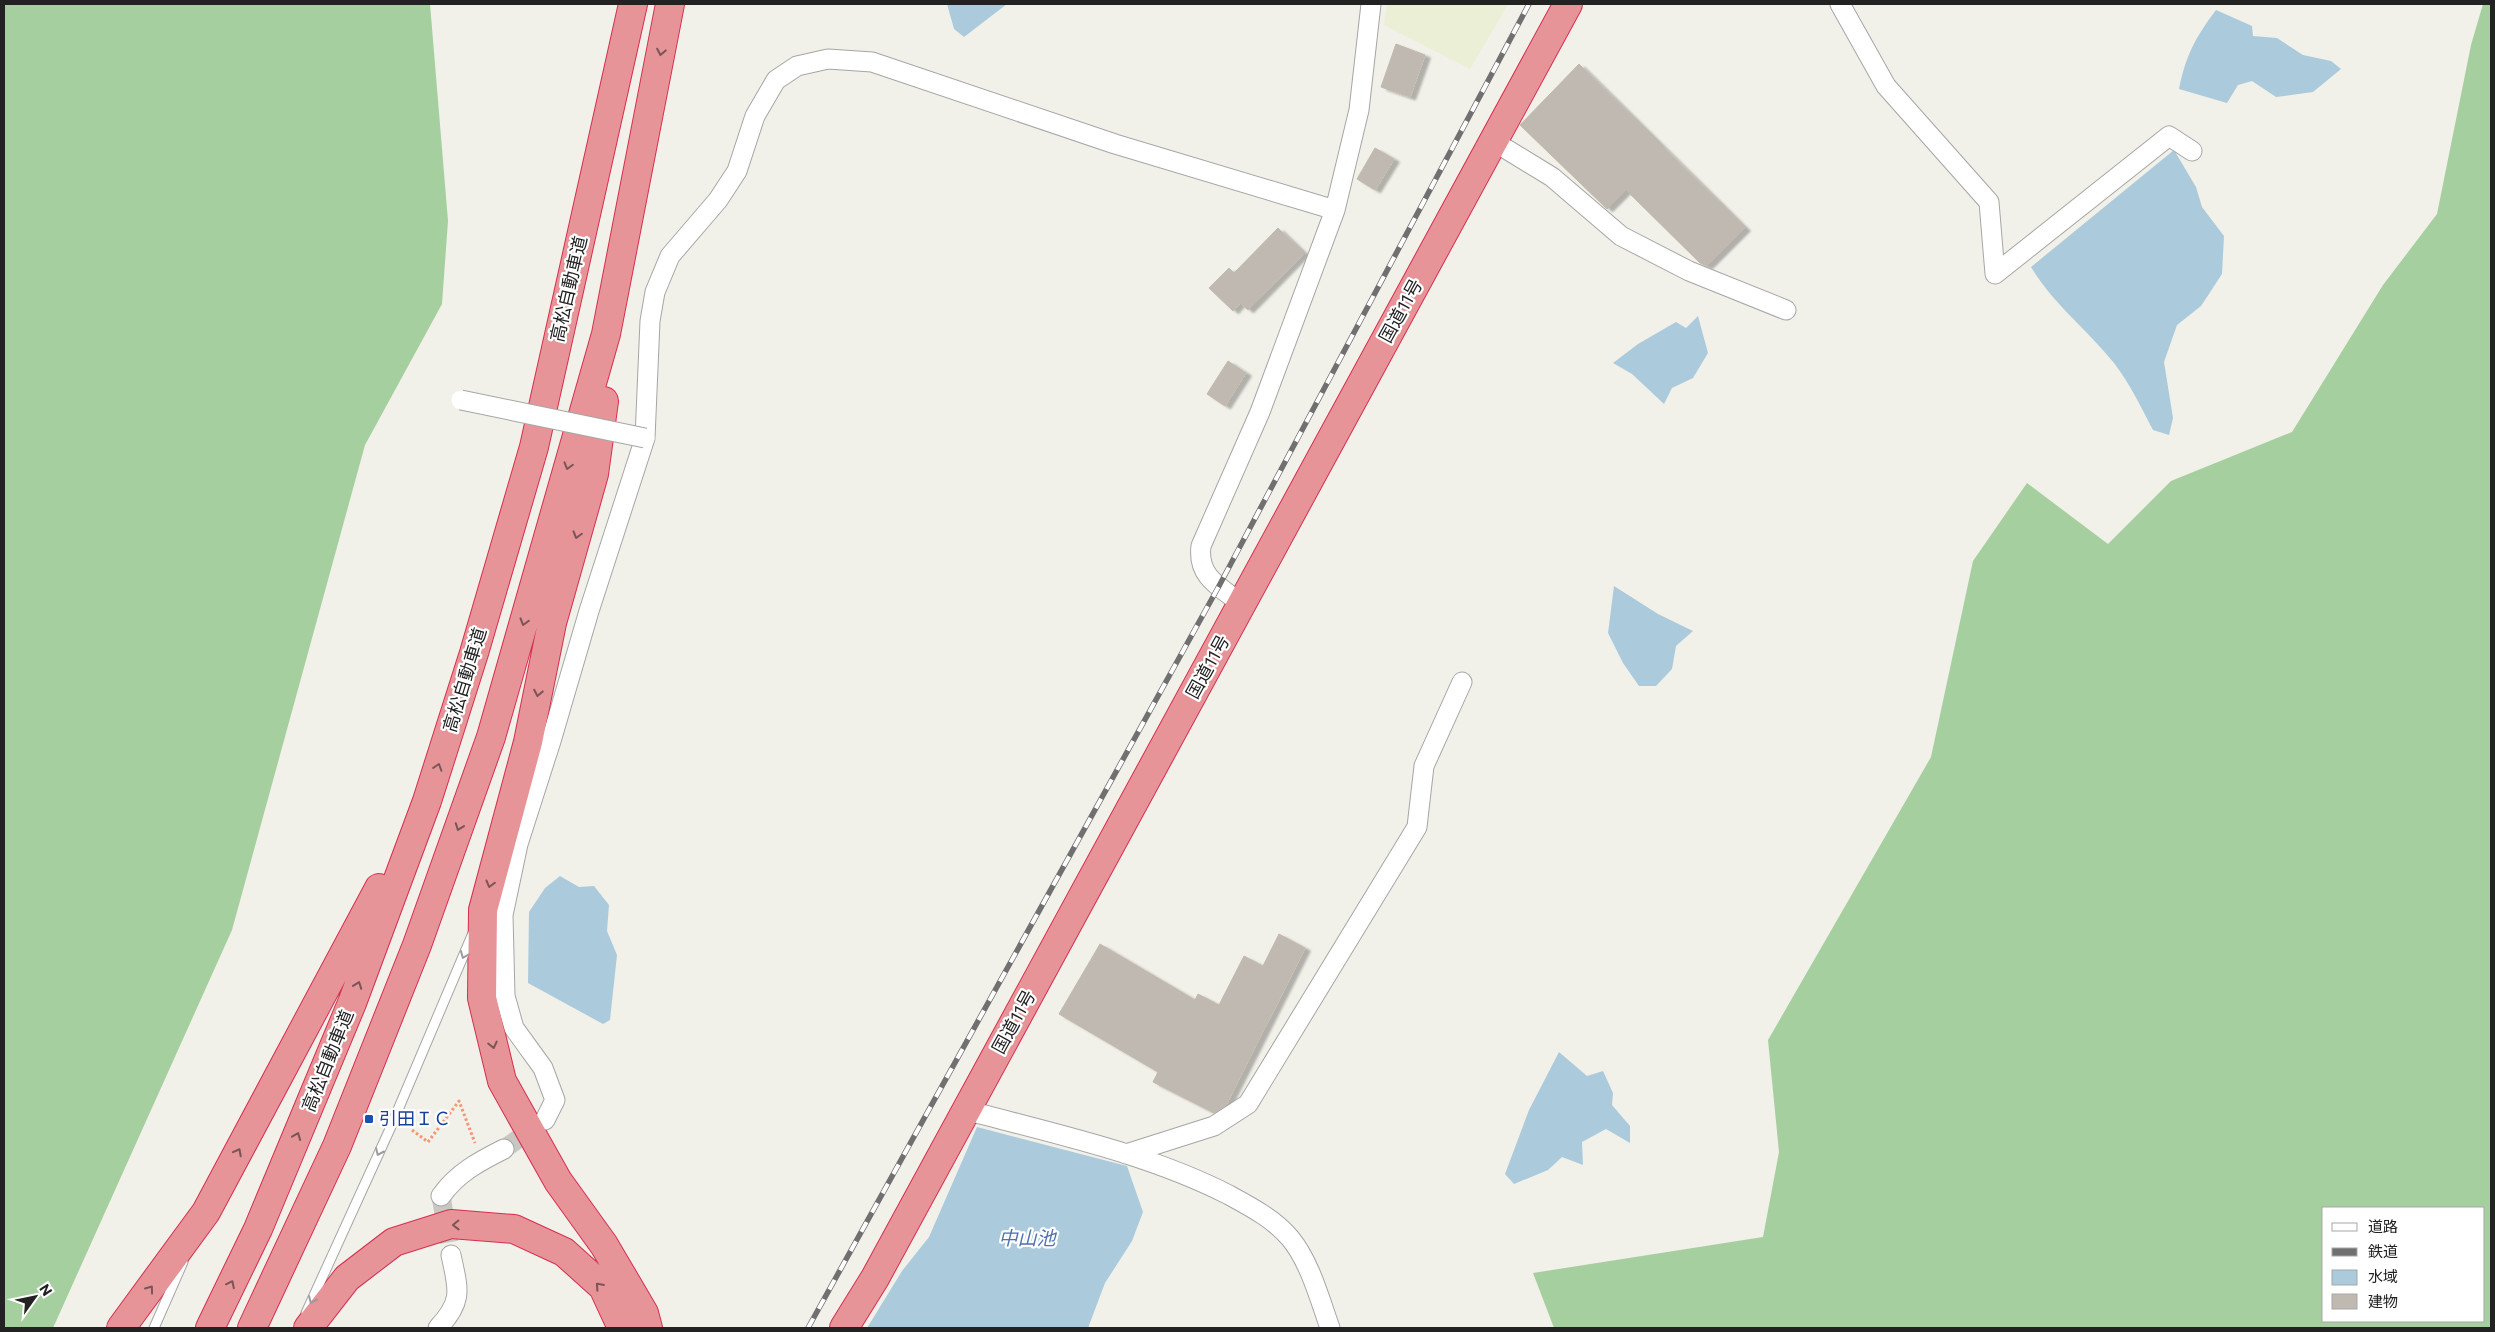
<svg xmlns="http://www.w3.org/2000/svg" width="2495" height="1332" font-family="Commissioner,'Noto Sans JP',sans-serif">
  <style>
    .farmland { fill: #eaefd5 }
    .forest { fill: #a6cf9f; fill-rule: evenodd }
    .water { fill: #abcbdd }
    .building { fill: #bfb9b2; stroke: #c3b9ab; filter: url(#shadow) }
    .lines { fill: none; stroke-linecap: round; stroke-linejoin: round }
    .street-tunnel { stroke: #c8c7c1; stroke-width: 19; stroke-dasharray: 19 9; stroke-linecap: butt }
    .lane-casing { stroke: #a6a6a6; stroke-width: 11 }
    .street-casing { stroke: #a6a6a6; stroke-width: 21 }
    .highway-casing { stroke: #d72e51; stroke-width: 30 }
    .path { stroke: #f69475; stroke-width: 3; stroke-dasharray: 2.5 2.5; stroke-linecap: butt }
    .lane { stroke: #fff; stroke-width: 9 }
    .street { stroke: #fff; stroke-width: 19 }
    .highway { stroke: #e69497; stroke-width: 28 }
    .rail-casing { stroke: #707070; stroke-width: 5.5 }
    .rail { stroke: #fff; stroke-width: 4; stroke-dasharray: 11; stroke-linecap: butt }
    .street-bridge-casing { stroke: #a6a6a6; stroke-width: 21; stroke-linecap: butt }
    .street-bridge { stroke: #fff; stroke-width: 19 }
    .oneway { stroke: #7a5557 }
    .oneway2 { stroke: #9c9c9c }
    .transit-dot { fill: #1a4fb4; stroke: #fff; stroke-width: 2 }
    .labels { text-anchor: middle; stroke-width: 4.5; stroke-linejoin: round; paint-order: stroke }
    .street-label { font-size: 18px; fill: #222; stroke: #fff }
    .transit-label { font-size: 18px; fill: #164399; stroke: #fff; text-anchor: start }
    .water-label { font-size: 19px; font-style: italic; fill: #4f72b0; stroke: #fff }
  </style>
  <defs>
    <filter id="shadow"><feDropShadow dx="5.5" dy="3" stdDeviation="1" flood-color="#0004"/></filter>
  </defs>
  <rect width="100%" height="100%" fill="#f1f0e9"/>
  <!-- farmland -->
  <path class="farmland" d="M1387,4H1508L1470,69L1384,25Z"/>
  <!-- forest -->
  <path class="forest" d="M4,4H430L448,221L442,304L365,445L232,930L53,1328H4Z
    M2483,4H2491V1328H1554L1533,1273L1763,1237L1779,1152L1768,1040L1931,757L1973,561L2027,483L2108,544L2171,481L2292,432L2383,285L2437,214L2471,45ZM2324,1208H2484V1321H2324Z"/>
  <!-- water -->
  <path class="water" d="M947,4H1007L964,37L954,29Z
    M2216,10L2252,26L2253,36L2277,38L2303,55L2331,61L2341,69L2313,92L2276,97L2252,81L2238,85L2227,103L2179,89C2186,55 2195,38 2216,10Z
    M2174,150L2196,187L2202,207L2224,236L2222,274L2201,306L2177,325L2164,362L2173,418L2169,435L2153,430C2141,407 2130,384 2114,363C2087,329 2054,305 2031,267Z
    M1698,316L1708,353L1693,378L1672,388L1664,404L1632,374L1613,363L1638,344L1676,322L1686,328Z
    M1614,586L1658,614L1693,631L1676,646L1672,669L1656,686H1639L1623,663L1608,633Z
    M560,876L579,887L594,886L609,905L607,931L617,955L610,1020L603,1024L528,983L529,912L545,888Z
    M1559,1052L1587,1076L1603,1071L1613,1093L1612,1105L1630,1126V1143L1606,1129L1582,1142L1583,1165L1562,1157L1548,1170L1514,1184L1505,1174L1529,1110Z
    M977,1127L1127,1166L1143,1212L1132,1241L1105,1283L1088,1328H867L902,1271L929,1237Z"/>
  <!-- building -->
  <path class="building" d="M1396,44L1425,55L1410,97L1381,87Z
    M1579,64L1745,228L1707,266L1700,263L1626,190L1607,209L1520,125Z
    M1375,148L1394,159L1375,190L1357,179Z
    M1278,228L1304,253L1248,310L1240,303L1233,311L1209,288L1229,268L1234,273Z
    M1228,361L1246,373L1225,406L1207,394Z
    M1279,934L1305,948L1226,1105L1214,1113L1153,1082L1158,1072L1059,1014L1100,944L1195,1000L1198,994L1219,1005L1244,956L1263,966Z"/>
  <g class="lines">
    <!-- street-tunnel -->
    <path class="street-tunnel" d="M504,1149L538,1125
      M441,1196L451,1255"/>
    <!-- lane casing -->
    <g class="lane-casing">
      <path id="lane" d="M306,1313L389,1131L473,933
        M154,1328L183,1262"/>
    </g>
    <!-- street casing -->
    <g class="street-casing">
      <path id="street" d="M1840,4L1886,86L1989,202L1995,274L2169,136L2192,151
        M1493,141L1552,177L1621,236L1689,271L1786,310
        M1242,604C1220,587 1197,577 1201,546L1260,412L1335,210L1359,110L1371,4
        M966,1110C1054,1134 1147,1153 1229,1195C1251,1207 1274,1219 1290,1238C1310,1262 1320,1300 1330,1328
        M545,1120L555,1100L543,1068L514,1028L505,996L503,915L518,844L551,741L589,611L645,438L650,321L655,292L670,256L718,200L737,171L755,116L776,80L797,66L828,59L872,62L1115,144L1335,210
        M1126,1154L1214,1126L1248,1104L1417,827L1424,766L1462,682
        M441,1196C457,1173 480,1161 504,1149
        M438,1328C464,1300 458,1289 451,1255"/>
    </g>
    <!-- highway casing -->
    <g class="highway-casing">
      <path id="highway" d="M604,401L594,474L552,623L528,742L483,910L482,998L502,1081L558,1181L604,1245L644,1313L648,1328
        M121,1328L206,1212L379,888
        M210,1328L258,1229L352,1003L427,801L474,653L534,447L633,4
        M252,1328L337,1146L417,945L491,737L606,334L670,4
        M308,1328L347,1278L394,1242L451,1224L514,1229L564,1252L603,1287L622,1328
        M844,1328L875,1278L1568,4"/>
    </g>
    <!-- path -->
    <path class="path" d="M412,1130L428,1142L459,1101L475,1143"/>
    <!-- lane -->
    <use href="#lane" class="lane"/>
    <!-- street -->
    <use href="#street" class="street"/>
    <!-- highway -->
    <use href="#highway" class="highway"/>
    <!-- rail casing -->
    <g class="rail-casing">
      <path id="rail" d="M808,1328L1219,586L1529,4"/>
    </g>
    <!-- rail -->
    <use href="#rail" class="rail"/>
    <!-- street-bridge casing -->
    <g class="street-bridge-casing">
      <path id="street-bridge" d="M461,400L645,438"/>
    </g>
    <!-- street-bridge -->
    <use href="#street-bridge" class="street-bridge"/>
  </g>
  <!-- one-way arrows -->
  <defs><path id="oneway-chevron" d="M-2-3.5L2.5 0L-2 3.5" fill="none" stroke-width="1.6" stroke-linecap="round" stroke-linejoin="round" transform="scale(1.25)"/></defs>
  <g class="oneway">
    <use href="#oneway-chevron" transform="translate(661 52) rotate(101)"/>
    <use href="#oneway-chevron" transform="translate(568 466) rotate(106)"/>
    <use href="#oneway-chevron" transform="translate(577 535) rotate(106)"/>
    <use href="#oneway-chevron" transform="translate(524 622) rotate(106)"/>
    <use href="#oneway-chevron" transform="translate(538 693) rotate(101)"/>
    <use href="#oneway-chevron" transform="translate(438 767) rotate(-72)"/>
    <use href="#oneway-chevron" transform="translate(459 827) rotate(110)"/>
    <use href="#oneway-chevron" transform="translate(490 884) rotate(105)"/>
    <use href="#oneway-chevron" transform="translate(358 985) rotate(-70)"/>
    <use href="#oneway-chevron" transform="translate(493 1045) rotate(77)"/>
    <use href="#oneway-chevron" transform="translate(297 1136) rotate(-68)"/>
    <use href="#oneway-chevron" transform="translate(238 1152) rotate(-62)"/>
    <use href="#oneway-chevron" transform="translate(456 1225) rotate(179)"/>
    <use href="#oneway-chevron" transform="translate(231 1284) rotate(-64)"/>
    <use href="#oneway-chevron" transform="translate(599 1286) rotate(-131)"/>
    <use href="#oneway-chevron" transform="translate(150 1289) rotate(-54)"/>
  </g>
  <g class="oneway2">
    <use href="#oneway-chevron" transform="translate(464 955) rotate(113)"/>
    <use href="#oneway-chevron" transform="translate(379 1152) rotate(114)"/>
    <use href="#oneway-chevron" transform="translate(312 1300) rotate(114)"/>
  </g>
  <!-- markers -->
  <rect class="transit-dot" x="364" y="1114" width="10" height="10" rx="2.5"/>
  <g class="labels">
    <!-- street labels -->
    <g class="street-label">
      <text transform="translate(569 289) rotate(-77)" y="6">高松自動車道</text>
      <text transform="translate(1401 311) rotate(-61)" y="6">国道11号</text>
      <text transform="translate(1208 667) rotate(-61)" y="6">国道11号</text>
      <text transform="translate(465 680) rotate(-73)" y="6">高松自動車道</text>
      <text transform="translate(1014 1022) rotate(-61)" y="6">国道11号</text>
      <text transform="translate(328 1061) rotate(-68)" y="6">高松自動車道</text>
    </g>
    <!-- transit labels -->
    <g class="transit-label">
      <text x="379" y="1125">引田ＩＣ</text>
    </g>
    <!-- water labels -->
    <g class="water-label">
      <text x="1027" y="1245">中山池</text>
    </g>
  </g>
  <!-- border -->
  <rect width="2495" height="1332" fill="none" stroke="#222222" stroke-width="10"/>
  <!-- legend -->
  <rect x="2322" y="1207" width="162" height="115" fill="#ffffff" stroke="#a7a7a7"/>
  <rect x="2332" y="1223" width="25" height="8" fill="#ffffff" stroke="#a7a7a7"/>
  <text x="2368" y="1232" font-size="15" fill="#222222">道路</text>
  <rect x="2332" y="1248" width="25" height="8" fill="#707070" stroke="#a7a7a7"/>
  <text x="2368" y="1257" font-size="15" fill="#222222">鉄道</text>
  <rect x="2332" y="1270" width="25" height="15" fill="#abcbdd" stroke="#a7a7a7"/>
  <text x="2368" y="1282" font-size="15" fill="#222222">水域</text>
  <rect x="2332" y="1294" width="25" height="15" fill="#bfb9b2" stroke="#a7a7a7"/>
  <text x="2368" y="1307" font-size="15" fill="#222222">建物</text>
  <!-- north arrow -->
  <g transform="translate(35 1297) rotate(57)" stroke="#ffffff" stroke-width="4" paint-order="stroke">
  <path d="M0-4L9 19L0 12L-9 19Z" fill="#222222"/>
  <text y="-8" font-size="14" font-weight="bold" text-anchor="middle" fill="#222222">N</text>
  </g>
</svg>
